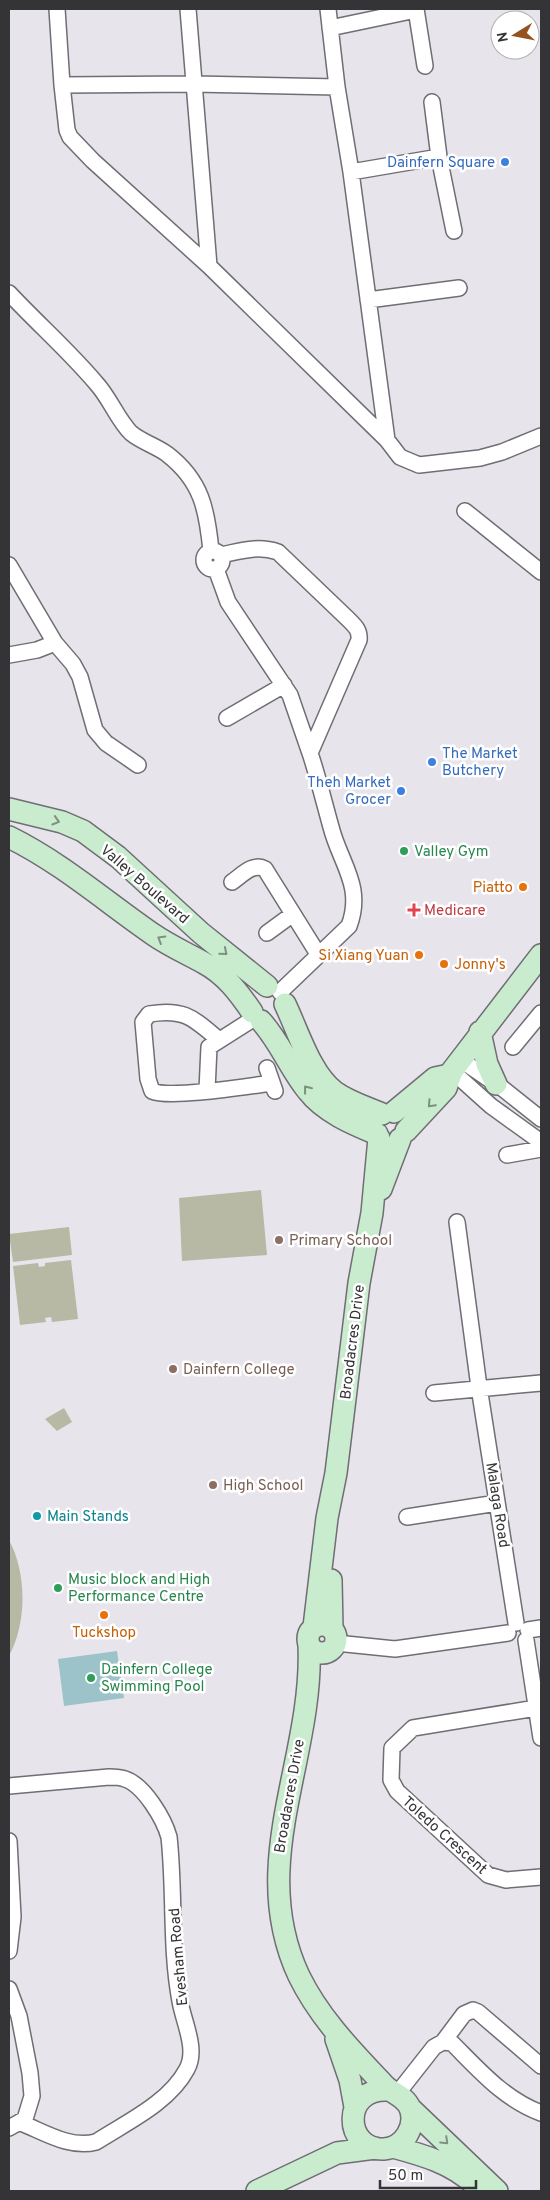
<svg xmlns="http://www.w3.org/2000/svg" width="550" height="2200" font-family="Overpass,sans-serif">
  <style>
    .green { fill: #b7b9a4 }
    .water { fill: #9cc3ca }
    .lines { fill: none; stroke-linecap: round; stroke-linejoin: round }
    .street-casing { stroke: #706d74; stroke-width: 18 }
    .secondary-casing { stroke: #706d74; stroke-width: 24 }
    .street { stroke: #fff; stroke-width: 15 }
    .secondary { stroke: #c9ecce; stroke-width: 21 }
    .oneway { stroke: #7e9082 }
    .shop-dot { fill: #3f7fe0; stroke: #fff; stroke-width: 2 }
    .leisure-dot { fill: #2e9e5b; stroke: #fff; stroke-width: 2 }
    .food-dot { fill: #e8710a; stroke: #fff; stroke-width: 2 }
    .health-dot { fill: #e0444e; stroke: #fff; stroke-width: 2 }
    .education-dot { fill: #8d6e63; stroke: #fff; stroke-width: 2 }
    .culture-dot { fill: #0f9aa8; stroke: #fff; stroke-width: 2 }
    .labels { text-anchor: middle; stroke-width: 5; stroke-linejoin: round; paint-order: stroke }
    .shop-label { font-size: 15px; fill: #366cbe; stroke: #fff; text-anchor: end }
    .leisure-label { font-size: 15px; fill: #27864d; stroke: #fff; text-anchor: start }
    .street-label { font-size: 15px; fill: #343336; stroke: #fff }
    .food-label { font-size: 15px; fill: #c56008; stroke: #fff; text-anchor: end }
    .health-label { font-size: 15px; fill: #be3a42; stroke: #fff; text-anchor: start }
    .education-label { font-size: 15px; fill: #785e54; stroke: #fff; text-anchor: start }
    .culture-label { font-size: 15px; fill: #0d838f; stroke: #fff; text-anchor: start }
  </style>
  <rect width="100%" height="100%" fill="#e8e4ec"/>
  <!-- green -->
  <path class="green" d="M261,1190L267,1255L182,1261L179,1198Z
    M69,1227L72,1255L13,1262L9,1234Z
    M71,1260L78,1319L52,1322L51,1317L45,1318L46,1322L20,1325L13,1266L38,1263L39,1267L45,1266V1263Z
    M64,1408L72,1422L57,1431L45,1419Z
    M9,1540C27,1573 27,1623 9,1656Z"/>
  <!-- water -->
  <path class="water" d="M117,1651L124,1698L64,1706L58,1659Z"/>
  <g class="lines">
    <!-- street casing -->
    <g class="street-casing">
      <path id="street" d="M57,9L62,85L67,130L70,137L93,161L209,266L387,440L400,457L419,465L480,458L502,452L541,436
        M188,9L209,266
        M328,9L337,87L351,172L387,440
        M416,9L425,66
        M330,28L416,10
        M62,85L194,84L337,87
        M432,102L439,157L454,231
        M351,172L439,157
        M9,293C38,324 69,351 96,383C110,398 117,419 131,433C142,442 156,446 167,454C202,481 207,510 211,551
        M368,300L459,288
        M465,511L541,572
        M204 560a9 9 0 1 1 18 0a9 9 0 1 1-18 0Z
        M221,555C241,551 258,545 278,552L348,619C355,626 360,630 359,640L310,753C318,777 324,802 331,827C340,863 364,886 349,926L280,992
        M9,565L55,643L73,664L80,677L95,730L106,743L138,765
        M216,569L228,602L290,695L310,753
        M9,655L37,650L55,643
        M227,718L284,685
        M232,882C241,876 253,862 265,869L318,954
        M267,933L293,914
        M218,1039C193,1018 184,1008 149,1014L143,1022L148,1079L152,1091C169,1099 249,1086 272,1083
        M513,1047L541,1013
        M461,1060L502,1088L541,1119
        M267,1068L275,1091
        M452,1071L491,1106L541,1142
        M207,1090L209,1047L256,1017
        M507,1155L541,1149
        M457,1222L479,1387L516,1623
        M434,1393L541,1383
        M407,1517L497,1503
        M528,1630L541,1628
        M526,1640L541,1738
        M336,1643L395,1649L508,1633
        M536,1708L413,1728L392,1748L391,1780L397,1791L488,1875L506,1880L541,1877
        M9,1786L109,1777C114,1777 120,1777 125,1779C144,1785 164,1819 169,1837C175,1891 170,1948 180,2001C183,2021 198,2049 187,2069C169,2103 127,2122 96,2142C70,2149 44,2132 21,2123
        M9,1841L13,1917L9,1951
        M9,1989L19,2016L30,2073L32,2096L25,2119L9,2128
        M443,2042L464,2014L473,2010L478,2012L541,2066
        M397,2094L434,2047L443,2042L452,2043C480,2071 504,2099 541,2113"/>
    </g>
    <!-- secondary casing -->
    <g class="secondary-casing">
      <path id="secondary" d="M9,809L62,822L83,831L118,857L201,933L267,986
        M9,837C62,863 106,902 154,935C170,946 188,954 204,963C225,974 239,993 252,1012
        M285,1004C298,1031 311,1075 335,1092C349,1102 366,1107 382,1114
        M261,1021C280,1042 290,1069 308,1091C324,1112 353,1124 377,1134
        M480,1032L487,1064L496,1084
        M394,1112L435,1078L449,1075
        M406,1131L446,1088L452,1071L541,955
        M381,1189L400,1139
        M331,1580L332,1629
        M308 1639a14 14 0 1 1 28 0a14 14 0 1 1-28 0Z
        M314,1627L327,1518L336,1473L359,1283L372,1213L379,1138
        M309,1645C314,1759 246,1863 299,1976C320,2019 353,2052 385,2086C393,2094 405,2096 410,2108C417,2126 404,2148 384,2149C344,2151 340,2087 389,2090
        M336,2039L350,2080L355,2107
        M410,2108L497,2191
        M393,2147C423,2155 451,2163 474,2184
        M257,2191L337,2153L375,2148"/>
    </g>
    <!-- street -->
    <use href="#street" class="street"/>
    <!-- secondary -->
    <use href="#secondary" class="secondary"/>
  </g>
  <!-- one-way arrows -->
  <defs><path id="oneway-chevron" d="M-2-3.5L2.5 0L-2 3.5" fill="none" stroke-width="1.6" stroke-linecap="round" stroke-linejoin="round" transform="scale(1.25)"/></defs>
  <g class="oneway">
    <use href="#oneway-chevron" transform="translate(56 821) rotate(17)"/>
    <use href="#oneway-chevron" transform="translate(161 939) rotate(-149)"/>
    <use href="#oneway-chevron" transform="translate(224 952) rotate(40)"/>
    <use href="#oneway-chevron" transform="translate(307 1089) rotate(-128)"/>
    <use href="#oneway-chevron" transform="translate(431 1104) rotate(133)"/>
    <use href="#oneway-chevron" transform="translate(445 2141) rotate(44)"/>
  </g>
  <!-- markers -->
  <g class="shop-dot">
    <circle cx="505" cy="162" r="5"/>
    <circle cx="432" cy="762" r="5"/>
    <circle cx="401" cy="791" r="5"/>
  </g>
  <g class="leisure-dot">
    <circle cx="404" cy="851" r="5"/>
    <circle cx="58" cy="1588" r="5"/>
    <circle cx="91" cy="1678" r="5"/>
  </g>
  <g class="food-dot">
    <circle cx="523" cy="887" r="5"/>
    <circle cx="419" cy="955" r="5"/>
    <circle cx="444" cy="964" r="5"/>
    <circle cx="104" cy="1615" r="5"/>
  </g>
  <path class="health-dot" d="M411.5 902.5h5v5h5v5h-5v5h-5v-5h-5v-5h5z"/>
  <g class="education-dot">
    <circle cx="279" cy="1240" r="5"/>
    <circle cx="173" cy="1369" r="5"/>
    <circle cx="213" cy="1485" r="5"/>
  </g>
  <circle class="culture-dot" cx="37" cy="1516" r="5"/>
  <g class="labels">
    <!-- shop labels -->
    <g class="shop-label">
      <text x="495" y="167">Dainfern Square</text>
      <text x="442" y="758" text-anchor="start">The Market<tspan x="442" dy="17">Butchery</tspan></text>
      <text x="391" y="787">Theh Market<tspan x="391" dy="17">Grocer</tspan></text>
    </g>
    <!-- leisure labels -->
    <g class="leisure-label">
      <text x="414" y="856">Valley Gym</text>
      <text x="68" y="1584">Music block and High<tspan x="68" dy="17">Performance Centre</tspan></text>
      <text x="101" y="1674">Dainfern College<tspan x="101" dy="17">Swimming Pool</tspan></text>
    </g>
    <!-- street labels -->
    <g class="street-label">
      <text transform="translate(145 884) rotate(41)" y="5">Valley Boulevard</text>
      <text transform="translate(352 1342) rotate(-83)" y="5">Broadacres Drive</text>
      <text transform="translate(498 1505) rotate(81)" y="5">Malaga Road</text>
      <text transform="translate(289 1796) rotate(-80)" y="5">Broadacres Drive</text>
      <text transform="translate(445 1835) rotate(42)" y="5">Toledo Crescent</text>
      <text transform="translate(178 1957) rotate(-95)" y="5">Evesham Road</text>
    </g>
    <!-- food labels -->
    <g class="food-label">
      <text x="513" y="892">Piatto</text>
      <text x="409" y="960">Si Xiang Yuan</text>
      <text x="454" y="969" text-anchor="start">Jonny's</text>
      <text x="104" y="1637" text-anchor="middle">Tuckshop</text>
    </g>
    <!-- health labels -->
    <g class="health-label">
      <text x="424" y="915">Medicare</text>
    </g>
    <!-- education labels -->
    <g class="education-label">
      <text x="289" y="1245">Primary School</text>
      <text x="183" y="1374">Dainfern College</text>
      <text x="223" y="1490">High School</text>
    </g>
    <!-- culture labels -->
    <g class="culture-label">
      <text x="47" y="1521">Main Stands</text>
    </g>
  </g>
  <!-- border -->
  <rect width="550" height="2200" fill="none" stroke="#343336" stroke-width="20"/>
  <!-- north arrow -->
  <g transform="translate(515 35) rotate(260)"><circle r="24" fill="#ffffff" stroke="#aeadaf"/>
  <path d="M0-4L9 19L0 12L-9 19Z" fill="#955320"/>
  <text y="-8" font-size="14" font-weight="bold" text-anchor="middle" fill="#343336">N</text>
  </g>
  <!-- scale -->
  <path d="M380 2180v8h96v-8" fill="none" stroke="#343336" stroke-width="2.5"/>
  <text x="388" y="2180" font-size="15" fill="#343336" stroke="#ffffff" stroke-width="4" paint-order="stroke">50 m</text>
</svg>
